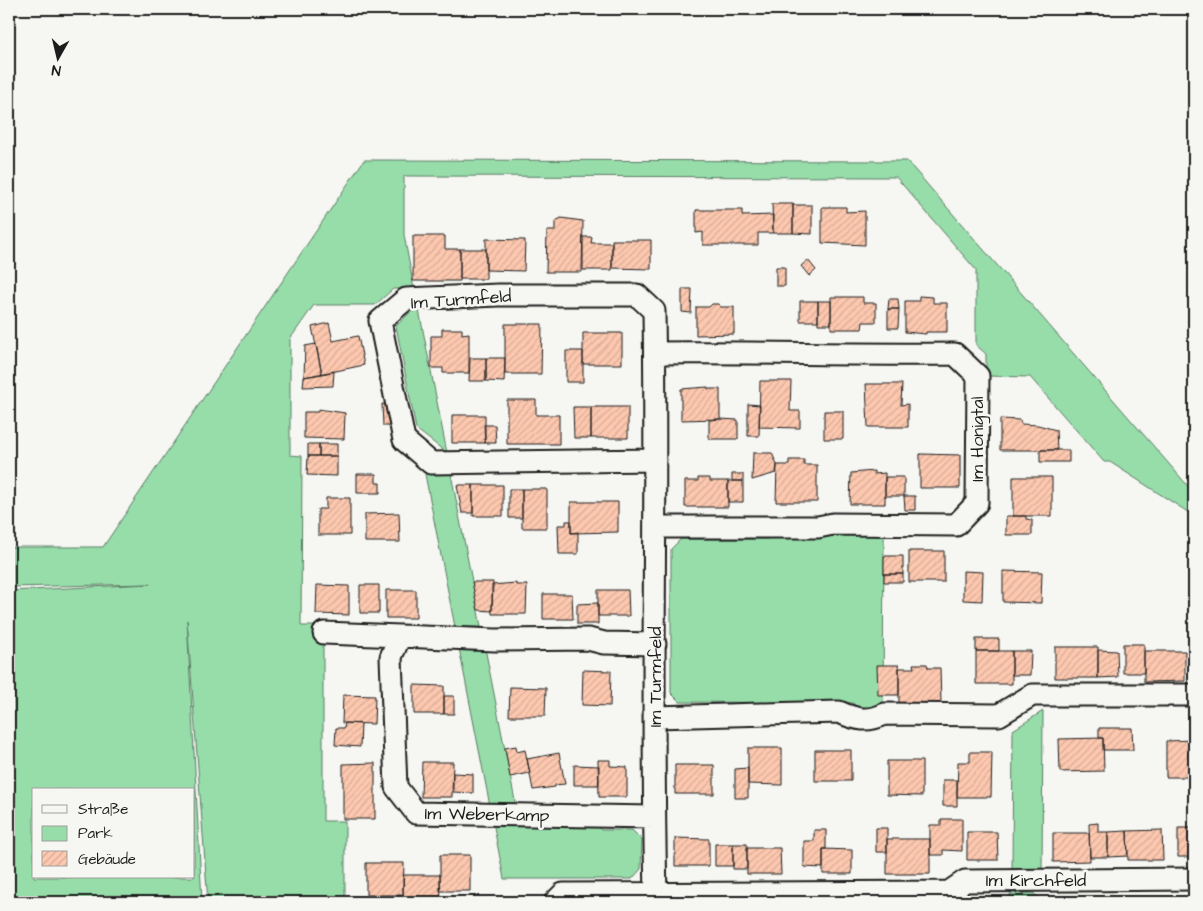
<svg xmlns="http://www.w3.org/2000/svg" width="1203" height="911" font-family="'Architects Daughter',sans-serif">
  <style>
    .green { fill: #97ddaa; stroke: #5a7c63; fill-rule: evenodd }
    .building { fill: url(#building-hatch); stroke: #1c1c1c }
    .lines { fill: none; stroke-linecap: round; stroke-linejoin: round }
    .minor-casing { stroke: #1c1c1c; stroke-width: 25 }
    .minor { stroke: #f6f6f2; stroke-width: 21 }
    .labels { text-anchor: middle; stroke-width: 5; stroke-linejoin: round; paint-order: stroke }
    .street-label { font-size: 18px; fill: #1c1c1c; stroke: #f6f6f2 }
  </style>
  <defs>
    <pattern id="building-hatch" width="6" height="6" patternUnits="userSpaceOnUse" patternTransform="scale(1.25)"><rect width="6" height="6" fill="#fdc8af"/><path d="M-1 1l2-2M0 6l6-6M5 7l2-2" fill="none" stroke="#d8ab96"/></pattern>
  </defs>
  <rect width="100%" height="100%" fill="#f6f6f2"/>
  <filter id="ink" filterUnits="userSpaceOnUse"><feTurbulence type="fractalNoise" baseFrequency=".02" numOctaves="2"/><feDisplacementMap in="SourceGraphic" scale="10" xChannelSelector="R" yChannelSelector="G"/><feConvolveMatrix kernelMatrix="1 2 1 2 8 2 1 2 1" color-interpolation-filters="sRGB"/></filter>
  <g filter="url(#ink)">
    <!-- green -->
    <path class="green" d="M364,160L907,161L1194,493V516L1110,462H1104L1030,377L986,376V354L976,345V270L896,177L404,176V235L414,289H393L375,305H314L290,339V455L302,456L301,626H323V821H345V902H208L187,620L202,902H9V591L150,584L9,587V547H103ZM34,790H194V877H34Z
      M418,305L447,453L416,429L396,326Z
      M424,469H450L481,627H455Z
      M773,534L884,535L883,703L874,713H863L853,703L680,702L671,693V549L681,539H768Z
      M458,643L485,648L515,801L510,806H490Z
      M1043,711L1042,873H1012L1013,730Z
      M493,822H593L601,830H632L642,840L641,869L632,879H504Z
      M1033,893L1040,899V902H1010V894Z"/>
    <!-- building -->
    <path class="building" d="M772,204H793V233H773Z
      M793,205H812V234L793,233Z
      M822,207H846V212L865,211V245L822,243Z
      M696,210H742V216L773,215V233H758V245H703V232L696,233Z
      M561,218L583,221L582,272H546L547,231H555V222Z
      M413,236H445V249H460V281H413Z
      M583,237H592L591,243H612V270H583Z
      M486,239L525,240L524,271L486,270Z
      M612,240H651V269L612,268Z
      M460,249H486V279H460Z
      M808,260L816,270L809,276L801,266Z
      M776,267H785V286H776Z
      M682,289H692L691,313L682,312Z
      M919,296L933,297V303H947V332H926V334L905,332V301H919Z
      M831,297H863V303H876V322H863L862,329H831Z
      M889,299H898L899,309H888Z
      M800,301H818V321H800Z
      M818,301H831V324H818Z
      M712,304H718L721,307H734V334L696,335V307H709Z
      M888,309H899L898,328H888Z
      M329,323L333,341L358,336L364,365L322,374L312,327Z
      M505,324H542L541,374H505Z
      M442,329H462V334L469,333V373H443V368H431V336H442Z
      M583,333H622V364H583Z
      M316,344L322,374L304,377L305,346Z
      M566,351H583V382H566Z
      M470,358H486V381H469Z
      M486,358H505L504,382L486,381Z
      M334,371L333,386L303,387L304,377Z
      M760,381H791L790,411H800V428L759,427Z
      M866,384H902L901,405L908,404V427H868Z
      M708,387V389H720V419L681,420V389Z
      M507,400H536V415H559V444H507Z
      M382,404L391,405V426H383Z
      M748,404L760,405L759,436H748Z
      M573,407H591V438H574Z
      M591,407H628V438H591Z
      M318,409L345,413L344,439L304,438V412H318Z
      M824,411H843V439H824Z
      M452,415H485V443H452Z
      M720,419L738,420V439H709V420Z
      M1000,419L1020,420L1021,424L1038,425L1056,430L1057,450H1000Z
      M484,425H495L496,443H485Z
      M308,444H319V456H308Z
      M319,444H337V456H319Z
      M1040,450H1069V462H1040Z
      M753,453H772L777,465L776,473L752,480Z
      M920,454L960,455V488H920Z
      M308,456H337V476L307,475Z
      M789,460H804V465H817V502H776L777,465H789Z
      M874,471V474L885,473V504H850L851,473Z
      M357,474H376V483H380V493H357Z
      M732,474H743V481H732Z
      M885,477H904V496H885Z
      M1013,477H1052V516H1013Z
      M698,478H710V481H728V507H685V481H698Z
      M728,481H743V502H728Z
      M457,485H473V513H462Z
      M473,485H503V516H473Z
      M509,489H522V518H509Z
      M522,489H547V528H522Z
      M904,496H915V510H905Z
      M326,498H350V535H318V509H326Z
      M571,502H618V532L571,533Z
      M399,513L400,542H365V514Z
      M1006,516H1026V519L1032,520V535H1006Z
      M566,521H571V533L578,532V554H559L558,525H566Z
      M909,551H944V582H909Z
      M884,556H903V574H884Z
      M963,571L983,572L982,601L963,600Z
      M1003,571L1042,572L1041,603L1003,602Z
      M884,574H903V582H884Z
      M472,582H493L492,611L478,610Z
      M516,583V585H527L526,614H492V585Z
      M317,585L349,586V615L316,614Z
      M360,585H379V613H360Z
      M386,590H416V618H386Z
      M598,590H628L629,616H598Z
      M543,594H572L573,619H543Z
      M598,603V624H577V604Z
      M976,639H999V651H976Z
      M1123,644H1144V673H1123Z
      M1055,647H1098V678H1055Z
      M1098,650L1117,651L1118,677L1098,678Z
      M976,651H1012V684H976Z
      M1012,651H1031L1030,675H1012Z
      M1144,651H1185V681L1144,682Z
      M913,664H927L928,668H940L941,703H899V668H914Z
      M877,665H899V695H878Z
      M583,670L611,671L610,706L582,705Z
      M414,685L444,686V714H414Z
      M510,687L546,688L545,716H509Z
      M343,695L375,696L374,724L342,723Z
      M444,696H454V714H444Z
      M345,723L361,724L360,747L335,745L336,728H344Z
      M1099,728H1132L1133,750H1103V738H1099Z
      M1103,738L1104,771L1060,772L1059,739Z
      M1194,740V777H1166V741Z
      M516,746L517,752L525,750L530,773L510,777L505,748Z
      M748,748H782V785L748,784Z
      M815,750H851V781H815Z
      M970,752H992L991,797H957L958,762H970Z
      M559,753L565,784L555,785V787L533,790L527,759Z
      M598,760H610V766L627,767V797H599Z
      M887,761H922V796L887,795Z
      M422,762H453L452,797H421Z
      M375,763V819H343V764Z
      M574,765L599,766V785H574Z
      M675,765H714V794H675Z
      M748,768V798H735V769Z
      M453,773L473,774V793L453,792Z
      M943,780H957V806H943Z
      M941,819H962V851L943,850V855H930V825H941Z
      M1098,823V832H1108V857H1090L1089,824Z
      M876,828H887V852H876Z
      M1178,828H1192L1194,857H1178Z
      M814,830H826V849H823V868L804,867V841H814Z
      M1162,830L1163,860H1128L1127,831Z
      M1127,831L1128,856L1108,857V832Z
      M967,832H997L998,860H967Z
      M1053,833H1089L1090,861L1053,862Z
      M675,838L709,839V866H675Z
      M887,839H930V874H887Z
      M715,844H733V866H715Z
      M733,844H747V869H733Z
      M747,848H780L781,874H747Z
      M823,849L852,850V874H823Z
      M440,855H470V891H440Z
      M366,863H404L403,895H366Z
      M403,875H440L441,902H403Z"/>
    <g class="lines">
      <!-- minor casing -->
      <g class="minor-casing">
        <path id="minor" d="M655,353C755,352 855,355 955,354L978,376L977,503L956,525L833,524L818,527H656
          M655,460L431,463L404,440L380,321L406,299L498,295H637L654,311C657,505 651,700 656,894
          M324,633L400,636
          M655,717L839,712C857,720 868,722 885,714L999,715L1032,695H1194
          M654,817L416,813L396,787L391,657L400,636L495,640L588,639L604,643L655,644
          M555,902L563,894L949,892L965,881L1194,879"/>
      </g>
      <!-- minor -->
      <use href="#minor" class="minor"/>
    </g>
  </g>
  <g class="labels">
    <!-- street labels -->
    <g class="street-label">
      <text transform="translate(461 299) rotate(-4)" y="6">Im Turmfeld</text>
      <text transform="translate(977 439) rotate(-90)" y="6">Im Honigtal</text>
      <text transform="translate(655 677) rotate(-90)" y="6">Im Turmfeld</text>
      <text transform="translate(487 814) rotate(1)" y="6">Im Weberkamp</text>
      <text x="1036" y="886">Im Kirchfeld</text>
    </g>
  </g>
  <!-- margin -->
  <rect width="1203" height="911" fill="none" stroke="#f6f6f2" stroke-width="30"/>
  <rect x="15" y="15" width="1173" height="881" fill="none" stroke="#1c1c1c" stroke-width="2" filter="url(#ink)"/>
  <!-- legend -->
  <rect x="32" y="788" width="162" height="90" fill="#f6f6f2" stroke="#9f9f9c"/>
  <rect x="42" y="805" width="25" height="8" fill="#f6f6f2" stroke="#9f9f9c"/>
  <text x="78" y="814" font-size="15" fill="#1c1c1c">Straße</text>
  <rect x="42" y="826" width="25" height="15" fill="#97ddaa" stroke="#9f9f9c"/>
  <text x="78" y="838" font-size="15" fill="#1c1c1c">Park</text>
  <rect x="42" y="851" width="25" height="15" fill="url(#building-hatch)" stroke="#9f9f9c"/>
  <text x="78" y="864" font-size="15" fill="#1c1c1c">Gebäude</text>
  <!-- north arrow -->
  <g transform="translate(58 58) rotate(188)" stroke="#f6f6f2" stroke-width="4" paint-order="stroke">
  <path d="M0-4L9 19L0 12L-9 19Z" fill="#1c1c1c"/>
  <text y="-8" font-size="14" font-weight="bold" text-anchor="middle" fill="#1c1c1c">N</text>
  </g>
</svg>
